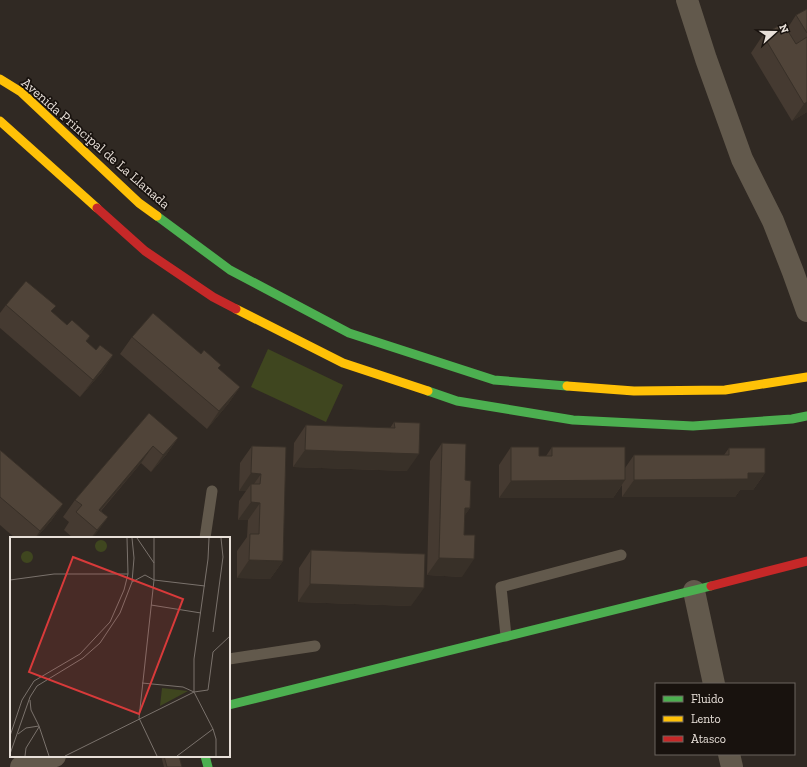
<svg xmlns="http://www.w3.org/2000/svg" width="807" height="767" font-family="'Zilla Slab',serif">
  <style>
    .green { fill: #3f461f }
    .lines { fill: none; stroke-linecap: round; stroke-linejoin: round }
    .lane { stroke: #62594c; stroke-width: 11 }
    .street { stroke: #62594c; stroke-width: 22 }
    .fast { stroke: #4caf50; stroke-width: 9 }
    .slow { stroke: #ffc107; stroke-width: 9 }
    .jam { stroke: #c62828; stroke-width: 9 }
    .wall { fill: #453a31 }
    .shaded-wall { fill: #383028 }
    .building { fill: #504439; stroke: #383028 }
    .labels { text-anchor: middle; stroke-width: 3.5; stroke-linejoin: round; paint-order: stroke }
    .street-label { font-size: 14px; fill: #e8e0d9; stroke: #18120e }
    .inset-road { fill: none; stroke: #7a726c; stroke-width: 1 }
    .view { fill: #d83a3a; fill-opacity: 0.15; stroke: #d83a3a; stroke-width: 2 }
    .inset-edge { fill: none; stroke: #e8e0d9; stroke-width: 2 }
  </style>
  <rect width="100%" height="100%" fill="#302923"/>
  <!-- green -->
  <path class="green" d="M268,349L343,385L326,422L251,387Z"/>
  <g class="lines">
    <!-- lane -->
    <path class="lane" d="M205,538L212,491
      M506,636L501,587L621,555
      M229,659L315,646"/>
    <!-- street -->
    <path class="street" d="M687,0L706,59L742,159L773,221L793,272L807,311
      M694,591L714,684
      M729,754L732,767
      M21,767L55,756"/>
    <!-- fast -->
    <path class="fast" d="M157,216L230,270L349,333L494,380L567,386
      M428,391L457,401L573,420L693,426L792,419L807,416
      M229,705L711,586
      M205,756L208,767"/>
    <!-- slow -->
    <path class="slow" d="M0,79L21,92L139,203L157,216
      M0,121L97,208
      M236,309L343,363L428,391
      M567,386L634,391L725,390L807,377"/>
    <!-- jam -->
    <path class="jam" d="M97,208L145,251L213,297L236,309
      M711,586L807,561"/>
  </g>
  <!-- wall -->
  <path class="wall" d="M807,9V112L792,121L751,53L763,35L787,29L796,15Z
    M6,305L51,312L67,325L90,336L86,342L96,350L113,355L101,373L80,397L0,328V313Z
    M132,337L218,369L240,387L228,404L207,429L120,354Z
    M149,413L178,438L166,455L151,472L141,463L101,511L108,517L92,538H73L64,530L69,522L63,517L75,500Z
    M394,422L407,471L293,467L294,443L306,425L390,428Z
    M442,443L470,508L464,516L462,577L427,575L430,461Z
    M252,446L286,447L283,561L270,579L237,578V551L247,537L248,520H238L239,501L246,491H239L240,463Z
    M511,447L539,456H546L552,447L625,468L634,455H724L729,448L765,473L753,490H740L735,497H622V485L613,498H499V465Z
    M0,450L63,504L51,521L36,538H15L0,525Z
    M311,550L411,606L298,602L299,568Z
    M161,756H179L182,767H164Z"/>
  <!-- shaded-wall -->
  <path class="shaded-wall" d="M807,102V112L792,121L804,104Z
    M113,355L101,373L80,397L93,380Z
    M240,387L228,404L207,429L219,411Z
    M178,438L166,455L151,472L163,455Z
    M153,446L141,463L89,524L99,510Z
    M305,450L419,454L407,471L293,467Z
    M251,473L261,474L251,488V484L246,491H239Z
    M748,473H765L753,490H740L735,497H622L634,480Z
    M625,480L613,498H499L511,481Z
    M251,502L260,503L248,520H238Z
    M63,504L51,521L36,538H35L40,531Z
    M465,508H470L458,525Z
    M108,517L96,534L92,538H91L97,530Z
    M439,558L474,559L462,577L427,575Z
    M249,560L283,561L270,579L237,578Z
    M310,584L424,588L411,606L298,602Z"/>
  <!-- building -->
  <path class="building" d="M807,9V33L796,15Z
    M783,23L796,44L807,37V102L804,104L763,35Z
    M26,281L56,306L51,311L67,325L72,320L90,336L86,341L96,350L100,345L113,355L93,380L6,305Z
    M153,313L201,354L204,350L221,365L218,368L240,387L219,411L132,337Z
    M149,413L178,438L163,455L153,446L99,510L108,517L97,530L76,512L82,505L75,500Z
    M394,422L420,423L419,454L305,450L306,425L395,428Z
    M442,443L466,444L465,480L471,481L470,508H465L464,535H475L474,559L439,558Z
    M252,446L286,447L283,561L249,560L250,534H259L260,503L251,502V484H260L261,474L251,473Z
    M511,447H539V456H552V447H625V480L511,481Z
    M729,448H765V473H748V479L634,480V455H729Z
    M0,450L63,504L40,531L0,497Z
    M311,550L425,554L424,588L310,584Z
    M164,756H179L182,767H167Z"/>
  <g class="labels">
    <!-- street labels -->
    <g class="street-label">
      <text transform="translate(96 143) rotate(41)" y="5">Avenida Principal de La Llanada</text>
    </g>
  </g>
  <!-- overview -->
  <g transform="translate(10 537)">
    <rect width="220" height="220" fill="#302923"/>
    <path d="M85 9a6 6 0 1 1 12 0a6 6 0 1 1-12 0ZM11 20a6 6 0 1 1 12 0a6 6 0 1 1-12 0ZM152,151L178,154L150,169Z" fill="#3f461f"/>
    <path class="inset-road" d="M127,1L144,26M144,1V43L129,181L147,219M0,43L44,37H118M122,45L135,38L144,43L195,49M141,68L191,76M203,95L213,20L211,1M132,146L173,150L184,155L203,192L206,202V219M184,155V122L198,22L199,1M29,189L39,219M8,197L16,191L29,189L21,173L20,163M0,199L12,163L24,144L70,117L100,85L114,53L118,37L117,1M0,217L20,160L27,149L73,121L90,106L110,76L122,45L124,21L122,1M15,219L16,211L29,190M55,219L184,155L198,153L203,115L220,99M167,219L203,192"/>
    <path class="view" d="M63,20L173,62L129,177L19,135Z"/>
    <rect width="220" height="220" class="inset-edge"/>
  </g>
  <!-- legend -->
  <rect x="655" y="683" width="140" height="72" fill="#18120e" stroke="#6b645f"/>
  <rect x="663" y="696" width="20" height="6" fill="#4caf50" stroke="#6b645f"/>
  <text x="691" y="703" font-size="12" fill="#e8e0d9">Fluido</text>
  <rect x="663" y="716" width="20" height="6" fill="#ffc107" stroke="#6b645f"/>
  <text x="691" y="723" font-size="12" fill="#e8e0d9">Lento</text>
  <rect x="663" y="736" width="20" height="6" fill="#c62828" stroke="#6b645f"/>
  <text x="691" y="743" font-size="12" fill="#e8e0d9">Atasco</text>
  <!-- north arrow -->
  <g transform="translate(775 32) rotate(69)" stroke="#18120e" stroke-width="3" paint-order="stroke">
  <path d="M0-3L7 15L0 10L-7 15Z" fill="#e8e0d9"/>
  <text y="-6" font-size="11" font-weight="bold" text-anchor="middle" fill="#e8e0d9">N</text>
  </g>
</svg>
